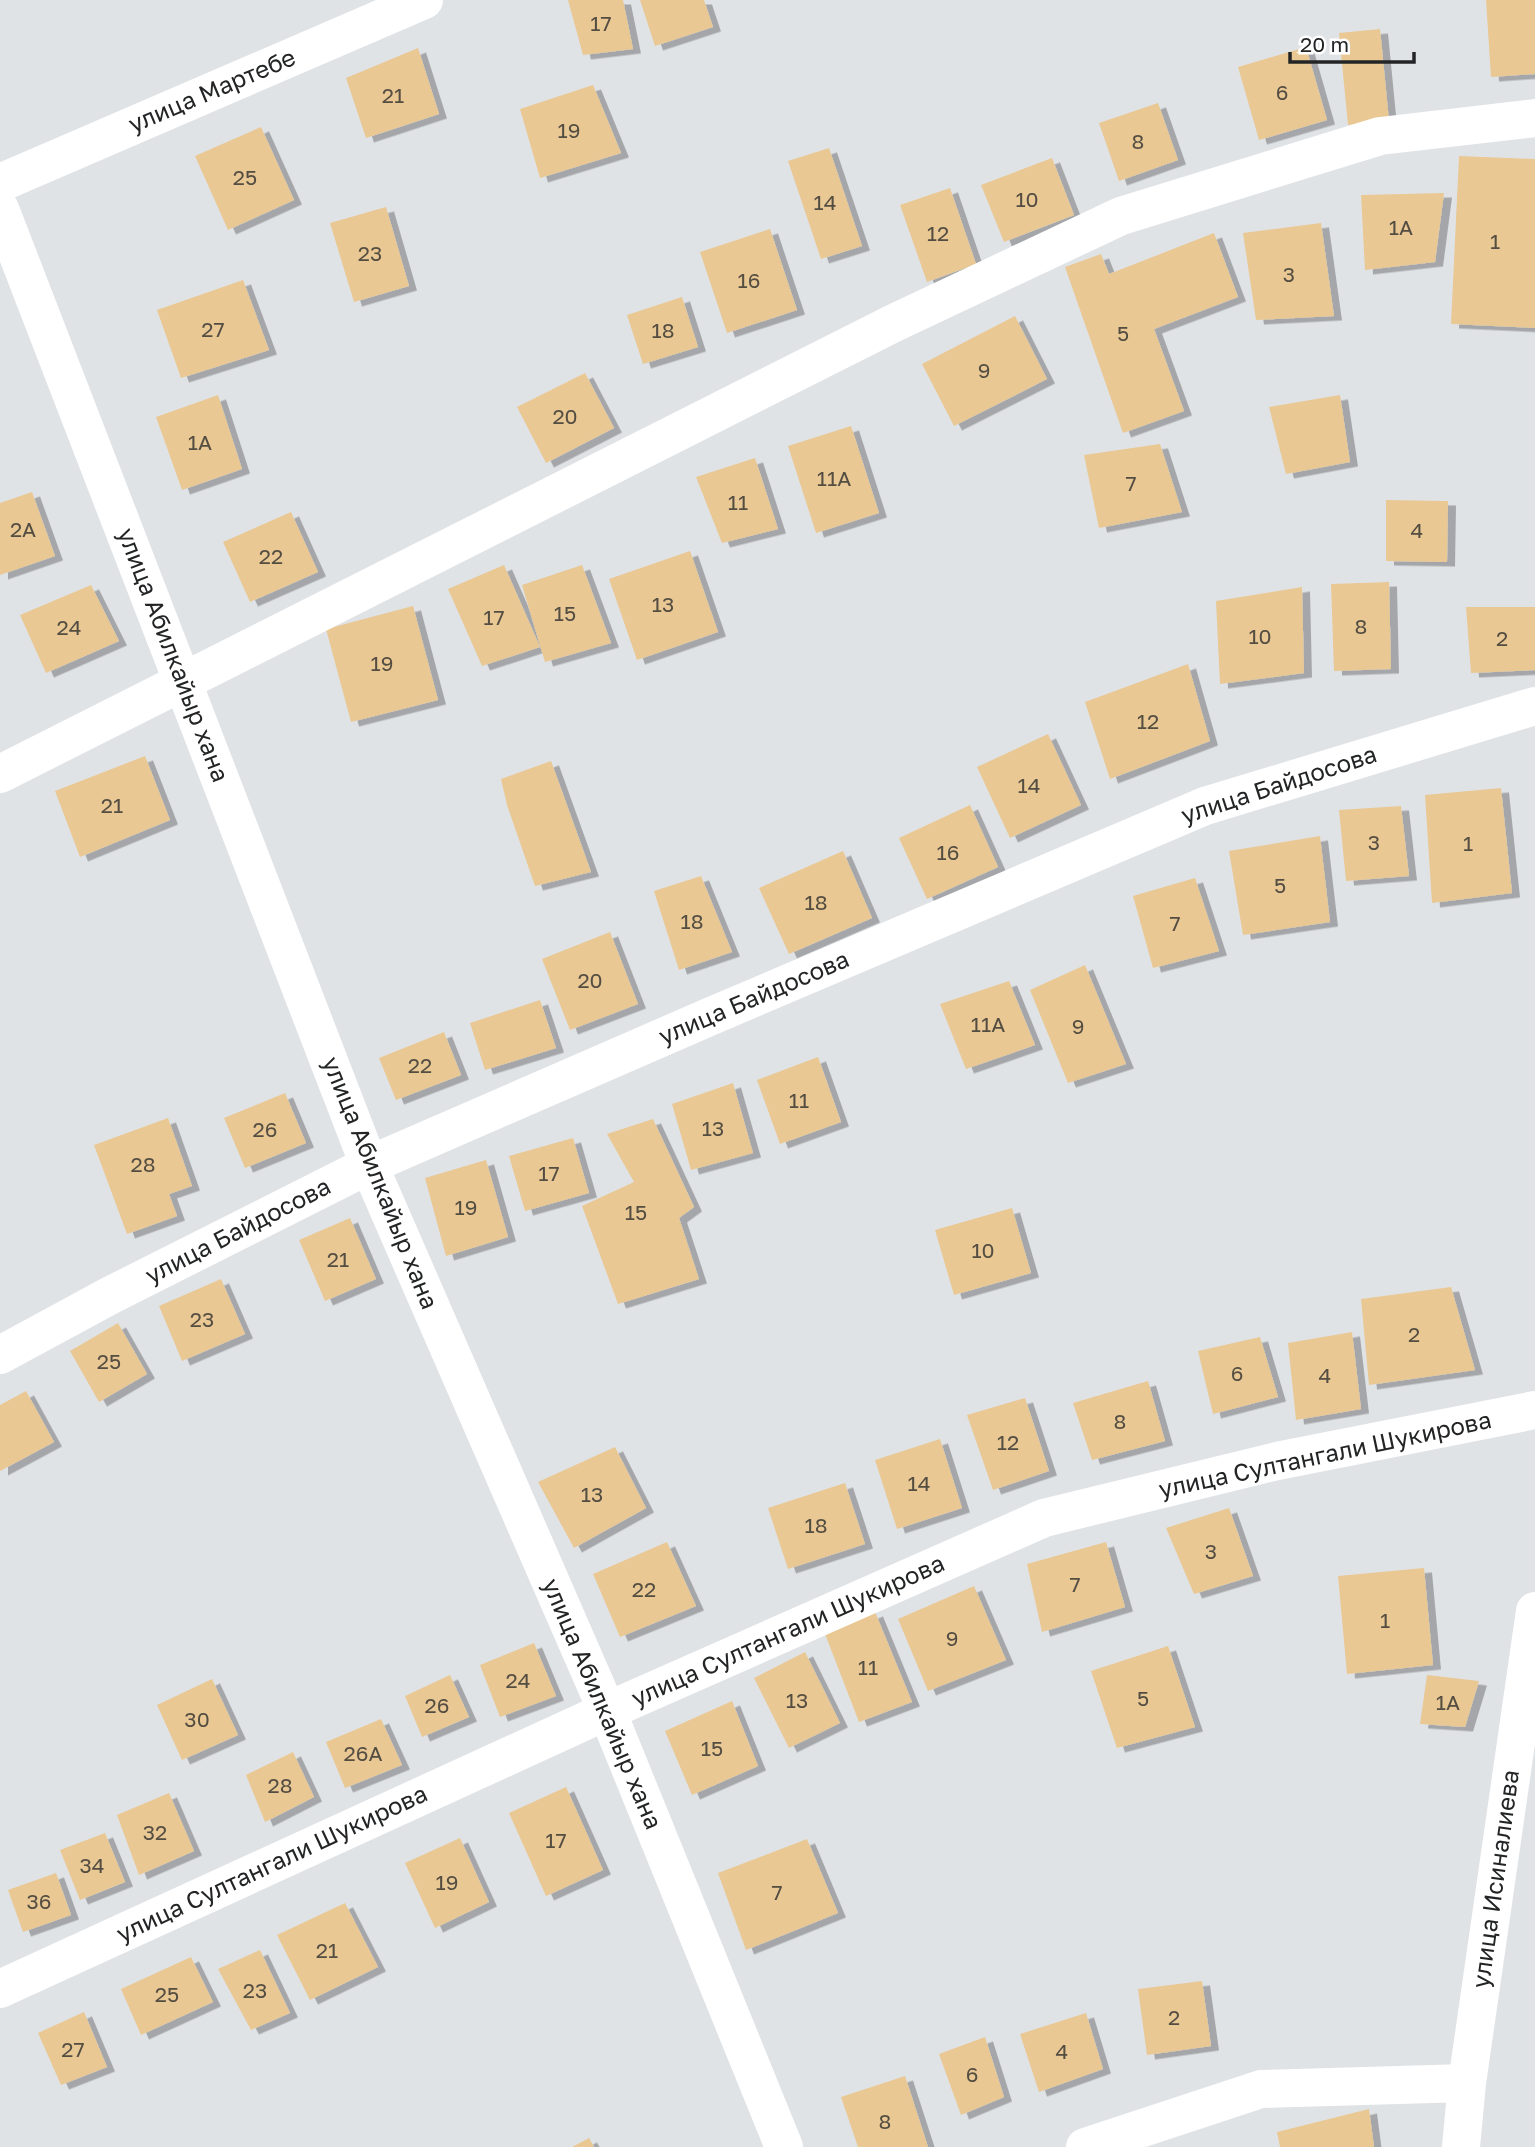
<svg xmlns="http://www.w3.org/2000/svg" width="1535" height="2147" font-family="'Golos Text',sans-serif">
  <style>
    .building { fill: #e9c894; filter: url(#shadow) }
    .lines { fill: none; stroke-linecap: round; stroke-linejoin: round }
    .minor { stroke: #fff; stroke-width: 38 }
    .labels { text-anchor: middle; stroke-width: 5; stroke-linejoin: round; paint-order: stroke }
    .number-label { font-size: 21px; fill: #544d41 }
    .street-label { font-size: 24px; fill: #232425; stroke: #fff }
  </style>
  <defs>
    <filter id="shadow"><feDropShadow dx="8" dy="4.5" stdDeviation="0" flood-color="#0004"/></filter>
  </defs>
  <rect width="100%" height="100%" fill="#e0e3e6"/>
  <!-- building -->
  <path class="building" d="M568,0H623L633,49L583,55Z
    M640,0H704L713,27L655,46Z
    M1486,0H1535V74L1491,77Z
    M1380,29L1389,121L1348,125L1339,33Z
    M1306,47L1327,120L1259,140L1238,67Z
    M418,48L439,114L366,138L346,78Z
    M593,85L621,153L540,178L520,109Z
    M1158,103L1178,160L1119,181L1099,123Z
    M261,127L294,200L228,230L195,156Z
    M829,148L862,246L821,259L788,161Z
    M1459,156L1535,159V328L1451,324Z
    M1052,158L1074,215L1004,242L981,185Z
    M950,188L976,264L927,282L900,205Z
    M1444,193L1435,262L1365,270L1361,195Z
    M386,207L409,286L354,302L330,223Z
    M1321,223L1334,316L1256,320L1243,233Z
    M770,229L797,310L727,333L700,252Z
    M1214,233L1238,297L1154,329L1184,411L1123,433L1065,267L1101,254L1109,274Z
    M243,280L269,350L181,378L157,310Z
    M682,297L698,347L643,364L627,315Z
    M1015,316L1047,379L954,426L922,364Z
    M585,373L614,428L546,463L517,407Z
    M218,395L242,469L182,490L156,417Z
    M1340,395L1350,462L1286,474L1269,407Z
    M851,426L879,513L816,533L788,446Z
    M1160,444L1182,512L1099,528L1084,455Z
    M755,458L778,529L722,543L696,477Z
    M32,492L55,556L0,575V503Z
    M1386,500L1448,501L1447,562L1386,561Z
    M291,512L318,572L250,602L223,542Z
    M690,551L718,632L637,660L609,579Z
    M504,565L540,647L482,666L448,589Z
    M582,565L611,643L545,662L522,585Z
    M1389,582L1391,669L1334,671L1331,584Z
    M91,585L119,641L46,673L20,615Z
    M1302,587L1304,673L1220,684L1216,601Z
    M413,606L438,700L351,722L326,629Z
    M1466,607H1535V670L1471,673Z
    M1188,664L1210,741L1110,779L1085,702Z
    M1048,734L1081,805L1010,838L977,767Z
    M145,756L170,820L80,857L55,791Z
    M551,761L591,872L535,886L507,805L501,779Z
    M1501,788L1512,893L1432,903L1425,795Z
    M970,805L998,867L927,899L899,838Z
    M1401,806L1409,876L1346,881L1339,810Z
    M1320,836L1330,922L1243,935L1229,851Z
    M843,851L872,918L789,954L759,888Z
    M701,876L732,952L679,970L654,891Z
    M1195,878L1219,951L1153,968L1133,896Z
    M610,932L638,1004L570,1030L542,959Z
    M1085,965L1126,1064L1068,1083L1030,990Z
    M1009,981L1035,1045L966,1069L940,1004Z
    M540,1000L556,1048L485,1070L470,1023Z
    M444,1032L461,1075L396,1100L379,1058Z
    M818,1057L841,1122L780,1144L757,1080Z
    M733,1083L753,1153L691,1170L672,1104Z
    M285,1093L306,1143L245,1168L224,1118Z
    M168,1118L192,1186L169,1194L177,1216L127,1234L94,1145Z
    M653,1119L694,1207L679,1218L699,1279L618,1304L582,1206L634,1182L607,1134Z
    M573,1138L589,1193L525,1211L509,1156Z
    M486,1160L508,1237L446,1256L425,1178Z
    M1012,1208L1031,1273L954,1295L935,1230Z
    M350,1218L376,1279L325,1301L299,1240Z
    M221,1279L245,1334L182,1361L159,1306Z
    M1451,1287L1475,1370L1369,1385L1361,1299Z
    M118,1323L147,1374L99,1402L70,1351Z
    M1352,1332L1361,1409L1296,1420L1288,1343Z
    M1260,1337L1278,1397L1213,1414L1198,1351Z
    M1148,1381L1165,1441L1092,1460L1073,1403Z
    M26,1391L54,1442L0,1471V1405Z
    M1025,1398L1049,1471L993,1490L967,1415Z
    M940,1439L962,1508L897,1529L875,1460Z
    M615,1447L646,1508L574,1548L538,1482Z
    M845,1483L865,1544L788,1569L768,1508Z
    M1229,1508L1253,1576L1194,1594L1166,1528Z
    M667,1542L696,1606L620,1637L593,1574Z
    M1106,1542L1125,1607L1042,1632L1027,1564Z
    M1424,1568L1433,1665L1347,1674L1338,1576Z
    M974,1586L1006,1660L928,1691L898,1619Z
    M875,1612L912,1702L859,1722L825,1634Z
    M534,1643L556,1696L500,1717L480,1665Z
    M1168,1646L1195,1727L1117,1748L1091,1671Z
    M805,1652L840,1723L789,1748L754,1678Z
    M450,1675L469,1717L422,1737L405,1696Z
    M1427,1675L1479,1681L1465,1727L1420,1724Z
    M212,1679L238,1735L182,1760L157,1705Z
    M732,1701L758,1766L692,1795L665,1731Z
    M381,1719L402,1765L345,1788L326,1742Z
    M293,1752L314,1797L265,1822L246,1775Z
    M566,1787L603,1870L546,1896L509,1813Z
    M169,1793L194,1851L139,1875L117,1815Z
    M105,1833L125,1882L80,1900L60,1850Z
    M460,1838L489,1902L435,1928L405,1863Z
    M807,1839L838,1913L746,1950L718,1873Z
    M56,1873L71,1915L23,1932L8,1890Z
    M345,1903L378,1967L310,2000L277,1935Z
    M260,1950L290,2013L251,2030L218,1969Z
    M191,1957L213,2002L141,2035L121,1989Z
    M1202,1981L1211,2046L1147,2055L1138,1989Z
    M84,2012L107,2067L61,2085L38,2033Z
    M1086,2013L1103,2069L1039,2092L1020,2034Z
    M985,2037L1004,2097L961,2115L939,2054Z
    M905,2076L928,2147H858L841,2097Z
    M1369,2109L1374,2147H1280L1277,2132Z
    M589,2138L594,2147H572Z"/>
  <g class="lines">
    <!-- minor -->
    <path class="minor" d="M0,183L424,0
      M0,209L369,1165L607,1711L784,2147
      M0,774L894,323L1121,216L1380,136L1535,118
      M0,1355L111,1295L369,1165L709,1017L1205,806L1535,706
      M0,1989L607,1711L1044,1518L1277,1461L1535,1410
      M1085,2147L1261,2089L1467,2083
      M1461,2147L1467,2083L1535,1611"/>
  </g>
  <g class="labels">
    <!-- number labels -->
    <g class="number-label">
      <text x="601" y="31">17</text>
      <text x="1282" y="100">6</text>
      <text x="393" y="103">21</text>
      <text x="569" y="138">19</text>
      <text x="1138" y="149">8</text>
      <text x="245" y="185">25</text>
      <text x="1027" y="207">10</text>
      <text x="825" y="210">14</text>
      <text x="1401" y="235">1А</text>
      <text x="938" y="241">12</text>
      <text x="1495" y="249">1</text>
      <text x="370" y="261">23</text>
      <text x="1289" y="282">3</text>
      <text x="749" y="288">16</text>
      <text x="213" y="337">27</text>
      <text x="663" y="338">18</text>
      <text x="1123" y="341">5</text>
      <text x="984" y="378">9</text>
      <text x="565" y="424">20</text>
      <text x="200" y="450">1А</text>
      <text x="834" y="486">11А</text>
      <text x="1131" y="491">7</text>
      <text x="738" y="510">11</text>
      <text x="23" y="537">2А</text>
      <text x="1417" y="538">4</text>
      <text x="271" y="564">22</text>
      <text x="663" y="612">13</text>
      <text x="565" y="621">15</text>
      <text x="494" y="625">17</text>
      <text x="1361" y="634">8</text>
      <text x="69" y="635">24</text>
      <text x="1260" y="644">10</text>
      <text x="1502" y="646">2</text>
      <text x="382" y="671">19</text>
      <text x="1148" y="729">12</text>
      <text x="1029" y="793">14</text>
      <text x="112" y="813">21</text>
      <text x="1374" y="850">3</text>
      <text x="1468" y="851">1</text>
      <text x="948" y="860">16</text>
      <text x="1280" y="893">5</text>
      <text x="816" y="910">18</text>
      <text x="692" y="929">18</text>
      <text x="1175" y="931">7</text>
      <text x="590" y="988">20</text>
      <text x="988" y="1032">11А</text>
      <text x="1078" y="1034">9</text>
      <text x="420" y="1073">22</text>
      <text x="799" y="1108">11</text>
      <text x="713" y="1136">13</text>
      <text x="265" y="1137">26</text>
      <text x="143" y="1172">28</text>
      <text x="549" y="1181">17</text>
      <text x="466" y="1215">19</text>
      <text x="636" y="1220">15</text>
      <text x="983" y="1258">10</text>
      <text x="338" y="1267">21</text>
      <text x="202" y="1327">23</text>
      <text x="1414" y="1342">2</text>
      <text x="109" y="1369">25</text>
      <text x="1237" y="1381">6</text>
      <text x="1325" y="1383">4</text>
      <text x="1120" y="1429">8</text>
      <text x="1008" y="1450">12</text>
      <text x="919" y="1491">14</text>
      <text x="592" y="1502">13</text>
      <text x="816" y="1533">18</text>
      <text x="1211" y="1559">3</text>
      <text x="1075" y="1592">7</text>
      <text x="644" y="1597">22</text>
      <text x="1385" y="1628">1</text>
      <text x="952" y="1646">9</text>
      <text x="868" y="1675">11</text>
      <text x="518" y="1688">24</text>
      <text x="1143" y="1706">5</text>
      <text x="797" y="1708">13</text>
      <text x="1448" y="1710">1А</text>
      <text x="437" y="1713">26</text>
      <text x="197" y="1727">30</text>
      <text x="712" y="1756">15</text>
      <text x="363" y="1761">26А</text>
      <text x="280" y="1793">28</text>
      <text x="155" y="1840">32</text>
      <text x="556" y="1848">17</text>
      <text x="92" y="1873">34</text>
      <text x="447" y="1890">19</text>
      <text x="777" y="1900">7</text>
      <text x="39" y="1909">36</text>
      <text x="327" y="1958">21</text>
      <text x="255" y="1998">23</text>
      <text x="167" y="2002">25</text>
      <text x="1174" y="2025">2</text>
      <text x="73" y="2057">27</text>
      <text x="1062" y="2059">4</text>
      <text x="972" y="2082">6</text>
      <text x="885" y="2129">8</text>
    </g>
    <!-- street labels -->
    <g class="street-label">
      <text transform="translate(212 91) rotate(-23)" y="8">улица Мартебе</text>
      <text transform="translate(173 655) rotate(69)" y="8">улица Абилкайыр хана</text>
      <text transform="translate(1279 785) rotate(-18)" y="8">улица Байдосова</text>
      <text transform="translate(754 998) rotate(-23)" y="8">улица Байдосова</text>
      <text transform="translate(380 1183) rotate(68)" y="8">улица Абилкайыр хана</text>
      <text transform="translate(238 1231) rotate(-27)" y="8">улица Байдосова</text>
      <text transform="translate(1325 1455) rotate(-12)" y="8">улица Султангали Шукирова</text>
      <text transform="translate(788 1631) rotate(-24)" y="8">улица Султангали Шукирова</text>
      <text transform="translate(602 1704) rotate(67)" y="8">улица Абилкайыр хана</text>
      <text transform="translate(272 1864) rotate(-25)" y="8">улица Султангали Шукирова</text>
      <text transform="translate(1496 1879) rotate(-82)" y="8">улица Исиналиева</text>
    </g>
  </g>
  <!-- scale -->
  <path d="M1290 52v10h124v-10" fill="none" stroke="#232425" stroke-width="3.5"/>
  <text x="1300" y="52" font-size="21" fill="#232425" stroke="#ffffff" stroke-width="5" paint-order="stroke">20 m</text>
</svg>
